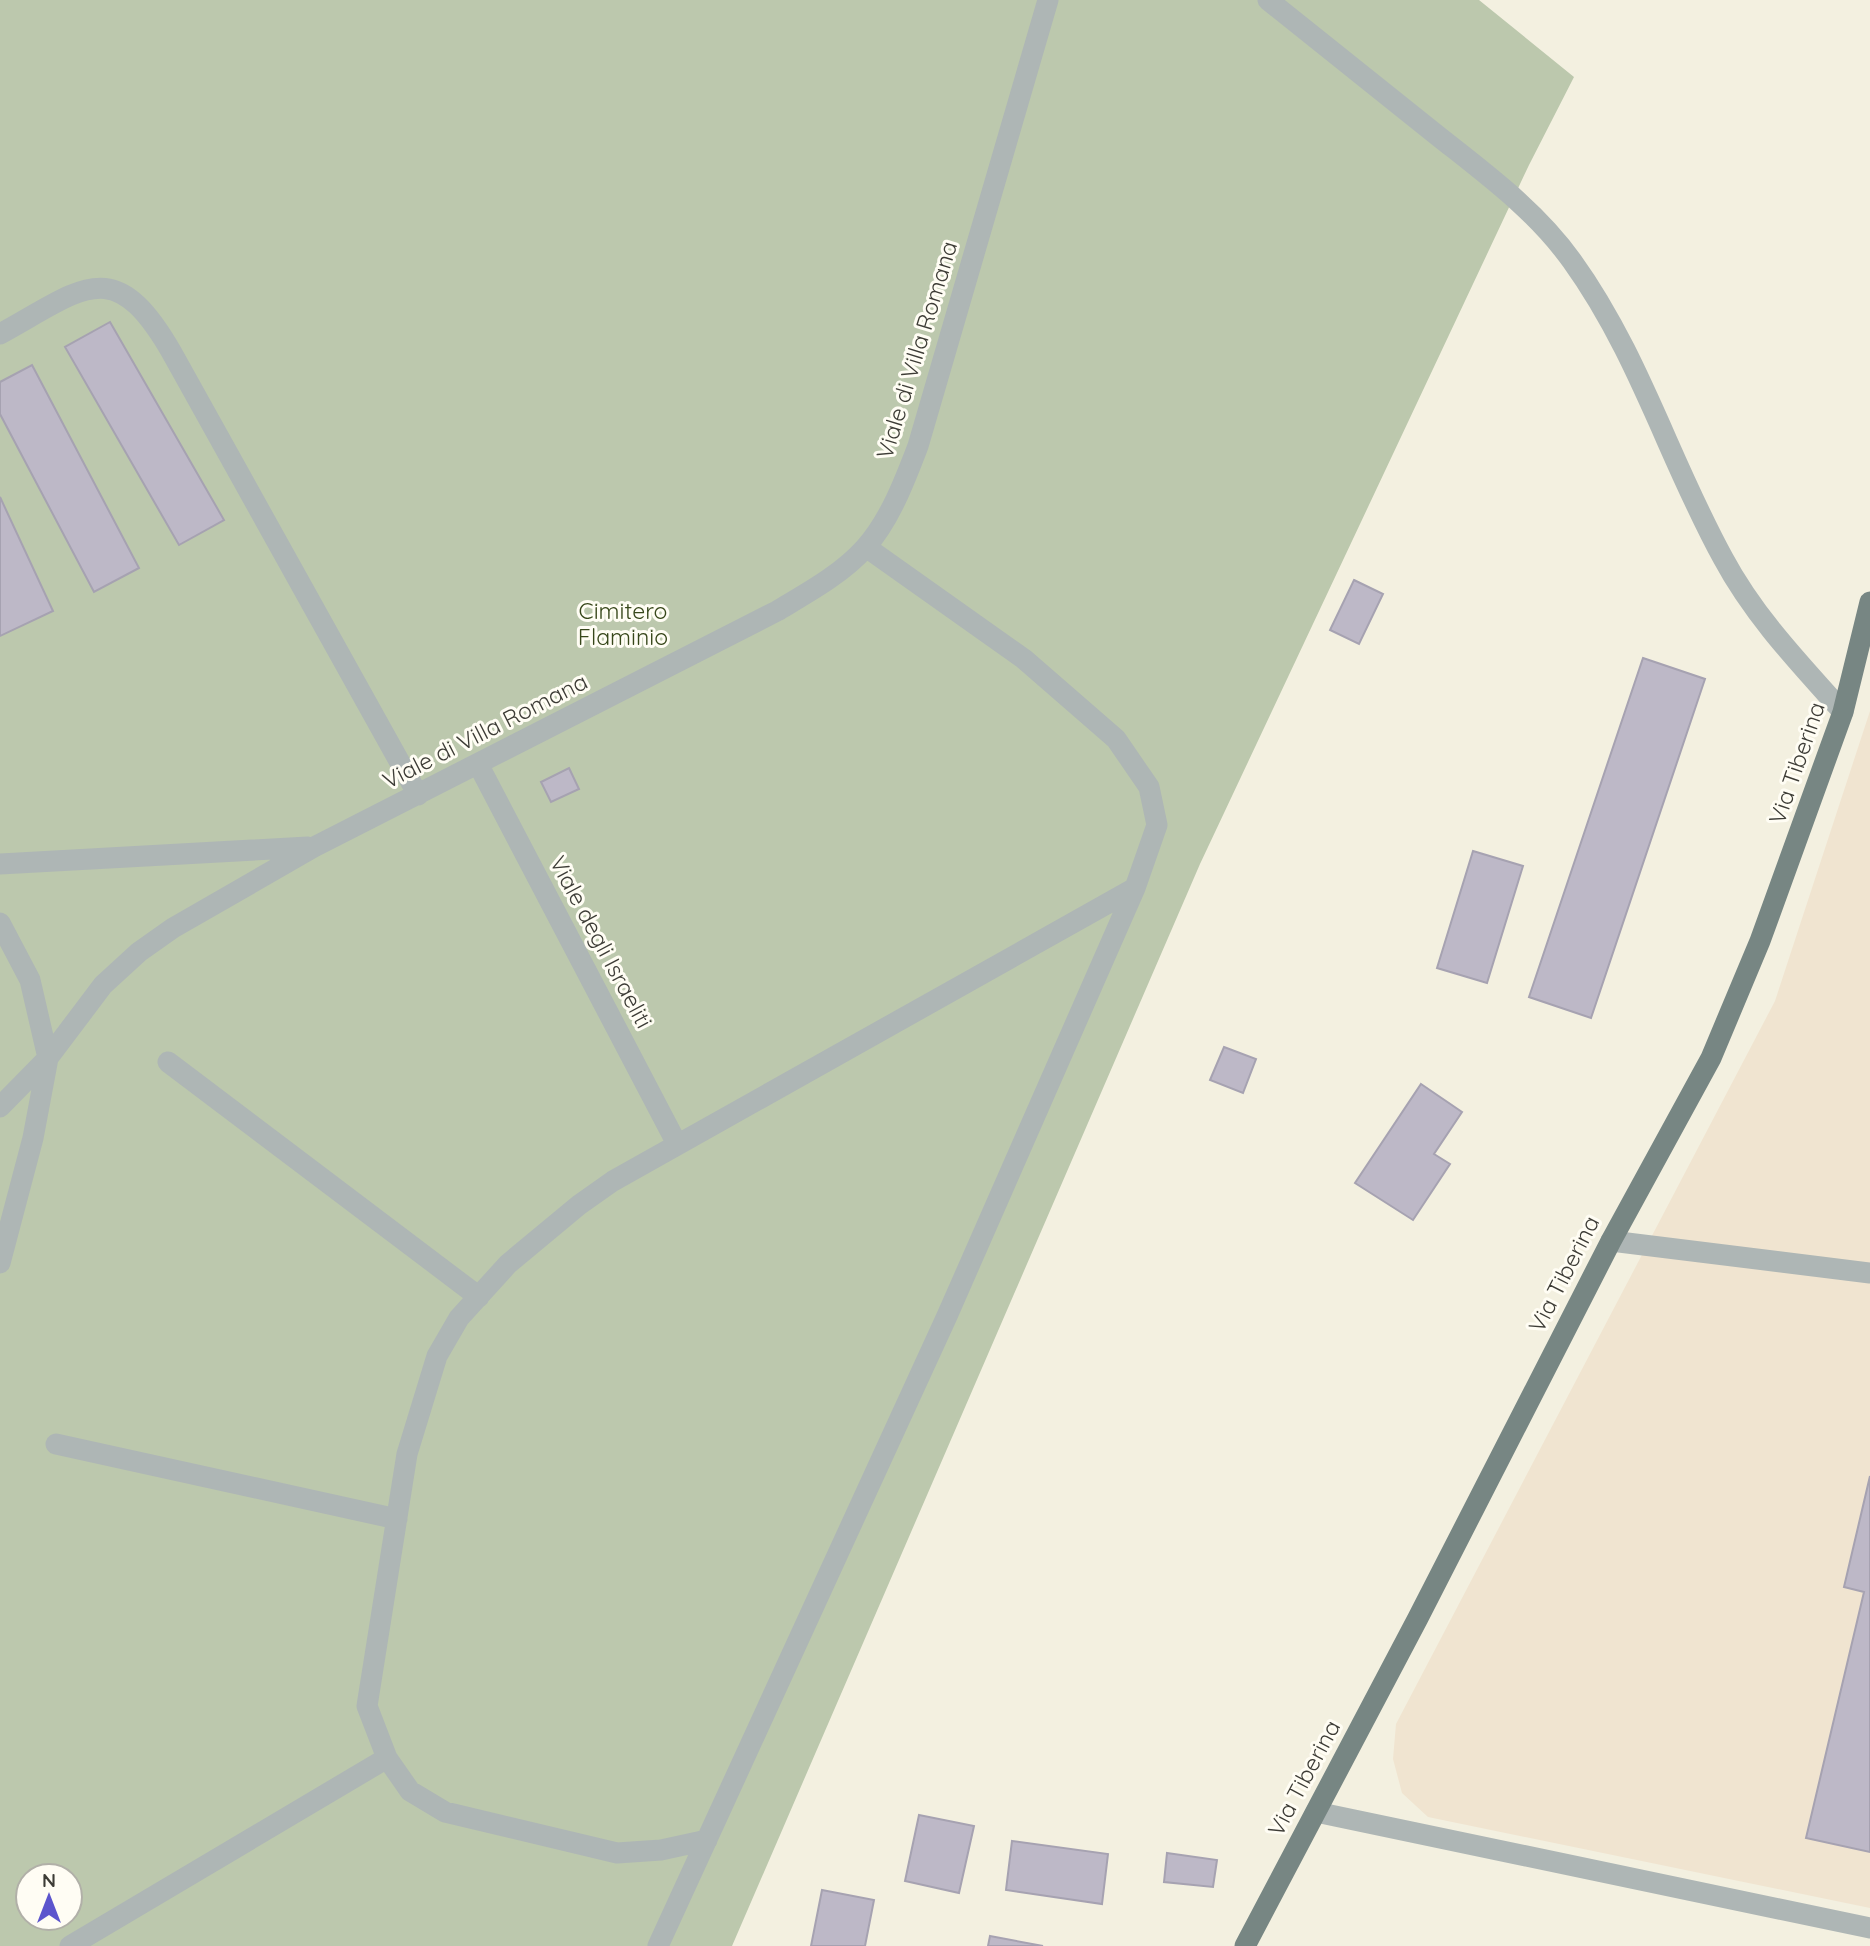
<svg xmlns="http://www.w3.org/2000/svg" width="1870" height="1946" font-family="Quicksand,sans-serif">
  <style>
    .industrial { fill: #f0e4d0 }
    .green { fill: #bcc8ad; fill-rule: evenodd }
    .building { fill: #bdb8c7; stroke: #a6a2b1; stroke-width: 2 }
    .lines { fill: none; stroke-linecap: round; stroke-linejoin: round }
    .minor { stroke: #aeb6b5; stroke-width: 21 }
    .major { stroke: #778683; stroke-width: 21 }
    .labels { text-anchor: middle; stroke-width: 6; stroke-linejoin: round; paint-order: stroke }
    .street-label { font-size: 23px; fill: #3d3c36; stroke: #fffdf4 }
    .park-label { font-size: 23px; fill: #37471a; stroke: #fffdf4 }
  </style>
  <rect width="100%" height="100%" fill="#f3f0e0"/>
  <!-- industrial -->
  <path class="industrial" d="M1870,711V1908L1428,1817L1402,1793L1393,1759L1396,1724L1775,1001Z"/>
  <!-- green -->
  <path class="green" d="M0,0H1479L1574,77L1529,165L1200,864L732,1946H0ZM28,1876H70V1918H28Z"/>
  <!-- building -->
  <path class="building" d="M110,322L224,520L179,545L65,347Z
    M32,365L139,568L94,592L0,414V382Z
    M0,497L53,611L0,636Z
    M1354,580L1383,594L1359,644L1330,630Z
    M1643,658L1705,679L1591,1018L1529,997Z
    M569,768L579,789L551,802L541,782Z
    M1473,851L1523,866L1487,983L1437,968Z
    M1224,1047L1256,1059L1243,1093L1210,1080Z
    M1421,1084L1462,1112L1434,1154L1450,1164L1413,1220L1355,1183Z
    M1870,1476V1852L1806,1838L1864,1592L1844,1587Z
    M919,1815L974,1826L959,1893L905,1881Z
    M1012,1841L1108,1854L1102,1904L1006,1890Z
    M1167,1853L1217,1860L1213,1887L1164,1882Z
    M822,1890L874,1900L865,1946H811Z
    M990,1936L1043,1946H988Z"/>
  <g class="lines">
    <!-- minor -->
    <path class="minor" d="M1268,0C1323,44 1378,88 1433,132C1483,172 1535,209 1572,261C1639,354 1669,460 1723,558C1754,616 1799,663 1843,712
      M0,334C84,288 114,252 172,353L418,795
      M478,764L677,1144
      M0,864L308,847
      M0,923L30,980L48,1058
      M168,1062L479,1297
      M0,1107L48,1058
      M1611,1241L1870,1273
      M0,1263L33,1138L48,1058L103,985L139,952L173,928L314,847L777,611C807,593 842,574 865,548C890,520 905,480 918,446L1048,0
      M56,1444L397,1519
      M1316,1812L1870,1928
      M707,1840L661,1850L617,1853L445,1812L410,1791L387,1758L367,1706L407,1454L437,1356L459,1318L508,1264L579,1205L613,1181L1135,888
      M70,1946L387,1758
      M658,1946L947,1316L1135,888L1157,825L1149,787L1116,739L1024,659L866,547"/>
    <!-- major -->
    <path class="major" d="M1245,1946L1418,1618L1611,1241L1711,1058L1760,941L1843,712L1870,602"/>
  </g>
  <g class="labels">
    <!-- street labels -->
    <g class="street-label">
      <text transform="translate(917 350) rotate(-73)" y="8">Viale di Villa Romana</text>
      <text transform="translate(485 731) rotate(-27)" y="8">Viale di Villa Romana</text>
      <text transform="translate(1797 763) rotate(-71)" y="8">Via Tiberina</text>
      <text transform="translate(601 942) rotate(62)" y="8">Viale degli Israeliti</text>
      <text transform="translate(1564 1274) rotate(-63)" y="8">Via Tiberina</text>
      <text transform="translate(1304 1778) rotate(-62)" y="8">Via Tiberina</text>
    </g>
    <!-- park labels -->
    <g class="park-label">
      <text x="623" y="619">Cimitero<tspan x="623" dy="26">Flaminio</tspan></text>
    </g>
  </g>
  <!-- north arrow -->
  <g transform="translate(49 1897)"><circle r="33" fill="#fffdf4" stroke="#b1b0a8" stroke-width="2"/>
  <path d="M0-5L12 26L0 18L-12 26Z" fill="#5c55cd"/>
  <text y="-10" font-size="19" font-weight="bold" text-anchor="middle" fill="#3d3c36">N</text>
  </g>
</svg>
